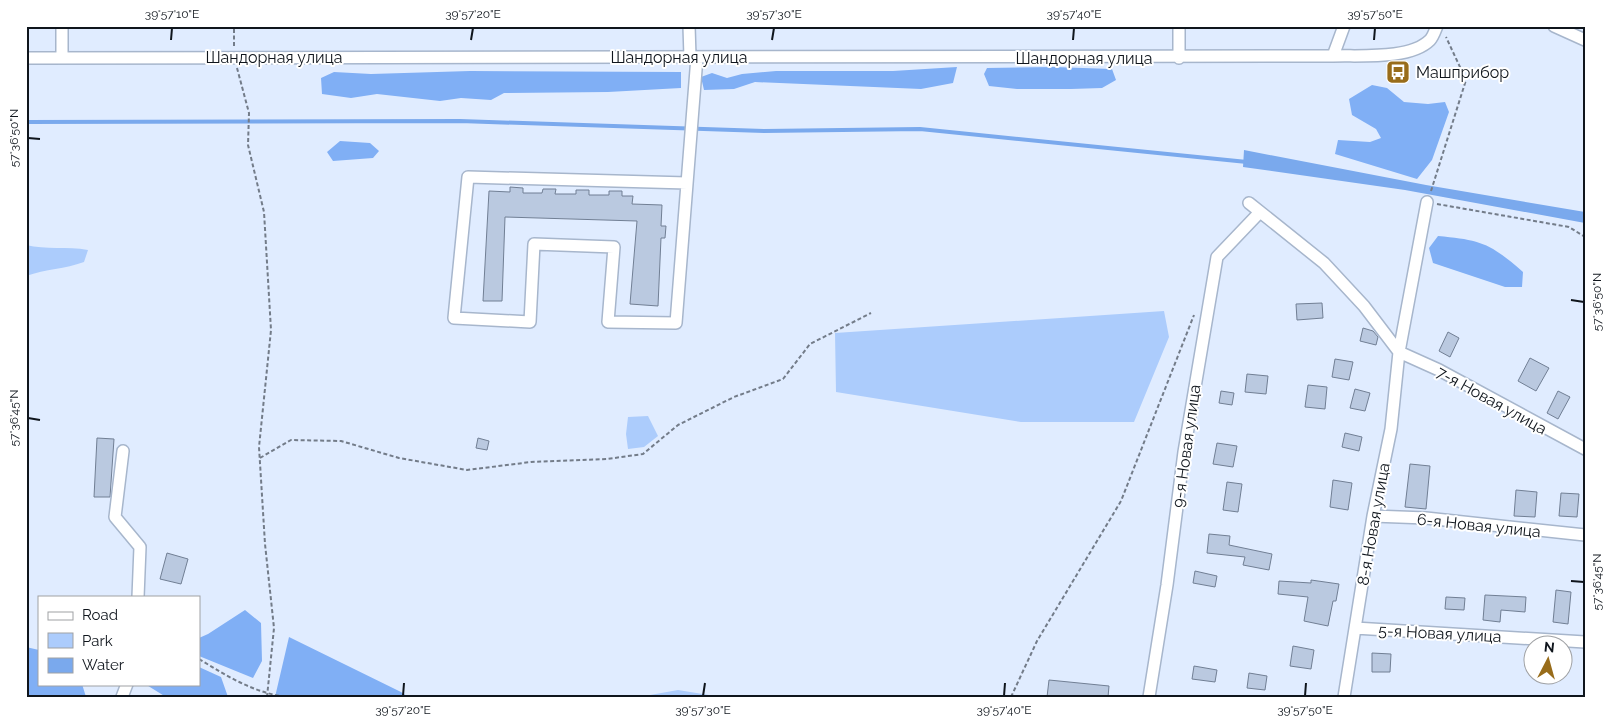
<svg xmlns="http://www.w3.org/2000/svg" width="1611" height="723" font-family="Raleway,sans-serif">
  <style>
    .green { fill: #acccfc }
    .forest { fill: #80aff5 }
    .water { fill: #7aa9ed }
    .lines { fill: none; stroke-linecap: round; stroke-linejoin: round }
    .stream { stroke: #7aa9ed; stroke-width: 4 }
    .building { fill: #bac9e0; stroke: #717f94 }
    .minor-casing { stroke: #a7b6cc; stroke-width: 14 }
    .path { stroke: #737c89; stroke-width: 2; stroke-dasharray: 4 2.5; stroke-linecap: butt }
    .minor { stroke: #fff; stroke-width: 11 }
    .ticks { fill: none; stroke: #0f151c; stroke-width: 2 }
    .labels { text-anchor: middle; stroke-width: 4; stroke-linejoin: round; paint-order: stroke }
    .street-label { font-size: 16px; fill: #0f151c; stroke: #fff }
    .poi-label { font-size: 16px; fill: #0f151c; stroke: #fff; text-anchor: start }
    .neatline { fill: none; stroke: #0f151c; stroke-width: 2 }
    .ticks-label { font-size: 12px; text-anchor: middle; fill: #0f151c }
  </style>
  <rect width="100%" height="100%" fill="#e0ecff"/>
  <!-- green -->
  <path class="green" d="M26,245C46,250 67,246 88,250L84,262C65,269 46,269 26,276Z
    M1164,311L1169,337L1134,422H1021L836,392L835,333Z
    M648,416L658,436L644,447L628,449L626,434L628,417Z
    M678,690L721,697H639Z"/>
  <!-- forest -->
  <path class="forest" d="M957,67L953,83L921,89L755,82L734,89L704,90L701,77L712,73L727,78L742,74L776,71H893Z
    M1054,67L1112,69L1116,80L1102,88L1071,89H1017L989,86L984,74L987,68Z
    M470,71L681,72V88L608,92L504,93L491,100L461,98L440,101L377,94L351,98L322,94L321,78L334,72L371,74Z
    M1372,85L1387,88L1404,102L1428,104L1445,102L1449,112L1432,160L1417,179L1335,154L1338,140L1370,142L1381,138L1376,129L1352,115L1349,99Z
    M340,141L370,143L379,151L373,158L333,161L327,152Z
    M1438,236C1481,240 1490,243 1523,272L1522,287H1505L1433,263L1429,248Z
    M245,610L261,623L262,661L253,678L199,656V638L208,634Z
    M289,637L401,692L408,697H275Z
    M26,647L39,650V684H82L86,697H26Z
    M199,667L221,677L228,697H166L145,684H199Z"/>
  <!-- water -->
  <path class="water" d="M1244,150L1426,185L1585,212V223L1405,190L1243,167Z"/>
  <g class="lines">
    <!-- stream -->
    <path class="stream" d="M26,122L460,121L764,131L920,129L1247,162"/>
  </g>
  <!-- building -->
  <path class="building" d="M510,187L523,188V193H542L543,189H556L555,194H576V190H589V195H609V191H622V196H633L632,204L662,205L661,226H666L665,238H661L658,306L630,304L637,221L505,217L502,301H483L489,191L510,192Z
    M1322,303L1323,318L1297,320L1296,304Z
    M1363,328L1373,331L1378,337L1376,345L1360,341Z
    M1448,332L1459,338L1450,357L1439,351Z
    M1530,358L1549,368L1536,391L1518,381Z
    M1335,359L1353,362L1349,380L1332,377Z
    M1247,374L1268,376L1266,394L1245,392Z
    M1308,385L1327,387L1325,409L1305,407Z
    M1355,389L1370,393L1365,411L1350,408Z
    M1221,391L1234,393L1232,405L1219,403Z
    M1558,391L1570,397L1558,419L1547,413Z
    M1345,433L1362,437L1359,451L1342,447Z
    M97,438L114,439L110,497H94Z
    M478,438L489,441L487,450L476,448Z
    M1217,443L1237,446L1233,467L1213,464Z
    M1410,464L1430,466L1426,509L1405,507Z
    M1333,480L1352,483L1348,510L1330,507Z
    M1227,482L1242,484L1238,512L1223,510Z
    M1516,490L1537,492L1535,517L1514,516Z
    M1561,493L1579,494L1577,517L1559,516Z
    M1209,534L1230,536L1229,545L1272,554L1269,570L1243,565L1245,557L1207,553Z
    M167,553L188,559L181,584L160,579Z
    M1195,571L1217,576L1215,587L1193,583Z
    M1311,580L1339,584L1336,601H1333L1328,626L1304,621L1308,597L1278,594L1279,581L1311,583Z
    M1556,590L1571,592L1568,624L1553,622Z
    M1485,595L1526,597L1525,612L1501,610L1500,622L1483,620Z
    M1446,597L1465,598L1464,610L1445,609Z
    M1293,646L1314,650L1311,669L1290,666Z
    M1372,653L1391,654L1390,672H1372Z
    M1194,666L1217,670L1215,682L1192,679Z
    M1249,673L1267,676L1265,690L1247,688Z
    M1049,680L1109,686L1108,697H1047Z"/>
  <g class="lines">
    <!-- minor casing -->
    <g class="minor-casing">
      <path id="minor" d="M689,26L690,57
        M1554,26L1585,40
        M1333,56L1344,26
        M26,58L1333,56C1359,55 1410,60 1430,40C1433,37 1435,31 1437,26
        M62,58V26
        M1179,58V26
        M687,183L468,177L454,318L530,322L534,244L614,247L608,322L676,323L697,57
        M1249,203L1324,263L1364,306L1399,352L1439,370L1585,449
        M123,451L115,517L140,547L138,597
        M1373,516L1426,518L1585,535
        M1355,628L1585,642
        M122,697L127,684
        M1149,697L1167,585L1184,452L1217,257L1260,212
        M1344,697L1373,516L1391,429L1399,352L1427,202"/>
    </g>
    <!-- path -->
    <path class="path" d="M234,46V26
      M237,68L249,113L248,145L264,212L271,330L259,447L265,544L274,628L267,697
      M1431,191L1466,80L1446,37
      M1437,204L1569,227L1585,237
      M260,458L291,440L341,441L399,458L467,470L531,462L607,459L643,454L678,425L734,397L783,379L810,344L871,313
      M199,659C227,676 252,692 286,697
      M1011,697L1037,641L1121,501L1194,315"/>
    <!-- minor -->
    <use href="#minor" class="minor"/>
  </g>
  <!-- ticks -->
  <path class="ticks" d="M171,40L172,28M471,40L473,28M772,40L774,28M1073,40L1074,28M1374,40L1375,28M28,138L40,139M1571,300L1584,302M28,418L40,420M1571,581L1584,582M403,696L404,683M703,696L705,683M1004,696L1005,683M1305,696L1306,683"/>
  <!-- icons -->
  <defs>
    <g id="bus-square" transform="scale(1.25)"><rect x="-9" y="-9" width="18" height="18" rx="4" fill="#986c1a" stroke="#fff"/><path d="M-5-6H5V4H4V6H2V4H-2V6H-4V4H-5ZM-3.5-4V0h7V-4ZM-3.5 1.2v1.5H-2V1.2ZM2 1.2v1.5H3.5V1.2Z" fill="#fff"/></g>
  </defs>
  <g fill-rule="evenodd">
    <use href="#bus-square" x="1398" y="72"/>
  </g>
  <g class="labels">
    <!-- street labels -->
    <g class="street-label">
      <text x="274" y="63">Шандорная улица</text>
      <text x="679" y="63">Шандорная улица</text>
      <text x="1084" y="64">Шандорная улица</text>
      <text transform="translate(1492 400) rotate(29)" y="6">7-я Новая улица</text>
      <text transform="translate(1186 446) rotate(-82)" y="6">9-я Новая улица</text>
      <text transform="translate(1373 524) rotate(-80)" y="6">8-я Новая улица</text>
      <text transform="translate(1479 525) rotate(6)" y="6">6-я Новая улица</text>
      <text transform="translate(1440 633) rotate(3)" y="6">5-я Новая улица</text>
    </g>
    <!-- poi labels -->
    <g class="poi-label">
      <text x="1416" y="78">Машприбор</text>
    </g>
  </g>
  <!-- border -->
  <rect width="1611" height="723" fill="none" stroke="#ffffff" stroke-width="55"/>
  <!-- legend -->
  <rect x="38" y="596" width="162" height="90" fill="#ffffff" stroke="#9fa1a4"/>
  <rect x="48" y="612" width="25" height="8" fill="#ffffff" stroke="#9fa1a4"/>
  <text x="82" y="620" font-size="15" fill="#0f151c">Road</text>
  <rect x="48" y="633" width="25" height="15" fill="#acccfc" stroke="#9fa1a4"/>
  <text x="82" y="646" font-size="15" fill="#0f151c">Park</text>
  <rect x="48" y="658" width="25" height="15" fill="#7aa9ed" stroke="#9fa1a4"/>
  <text x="82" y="670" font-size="15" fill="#0f151c">Water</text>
  <!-- north arrow -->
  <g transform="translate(1548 660) rotate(6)"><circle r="24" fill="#ffffff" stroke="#9fa1a4"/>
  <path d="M0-4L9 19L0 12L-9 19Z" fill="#986c1a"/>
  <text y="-8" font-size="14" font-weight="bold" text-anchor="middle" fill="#0f151c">N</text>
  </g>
  <rect x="28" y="28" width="1556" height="668" class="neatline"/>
  <g class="ticks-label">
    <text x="172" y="18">39°57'10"E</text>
    <text x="473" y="18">39°57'20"E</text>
    <text x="774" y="18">39°57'30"E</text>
    <text x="1074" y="18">39°57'40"E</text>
    <text x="1375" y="18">39°57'50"E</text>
    <text transform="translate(14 138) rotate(-90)" y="4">57°36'50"N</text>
    <text transform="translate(1597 302) rotate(-90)" y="4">57°36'50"N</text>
    <text transform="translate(14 418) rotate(-90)" y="4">57°36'45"N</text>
    <text transform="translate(1597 582) rotate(-90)" y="4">57°36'45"N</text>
    <text x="403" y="714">39°57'20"E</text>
    <text x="703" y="714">39°57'30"E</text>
    <text x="1004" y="714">39°57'40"E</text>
    <text x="1305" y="714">39°57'50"E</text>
  </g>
</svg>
